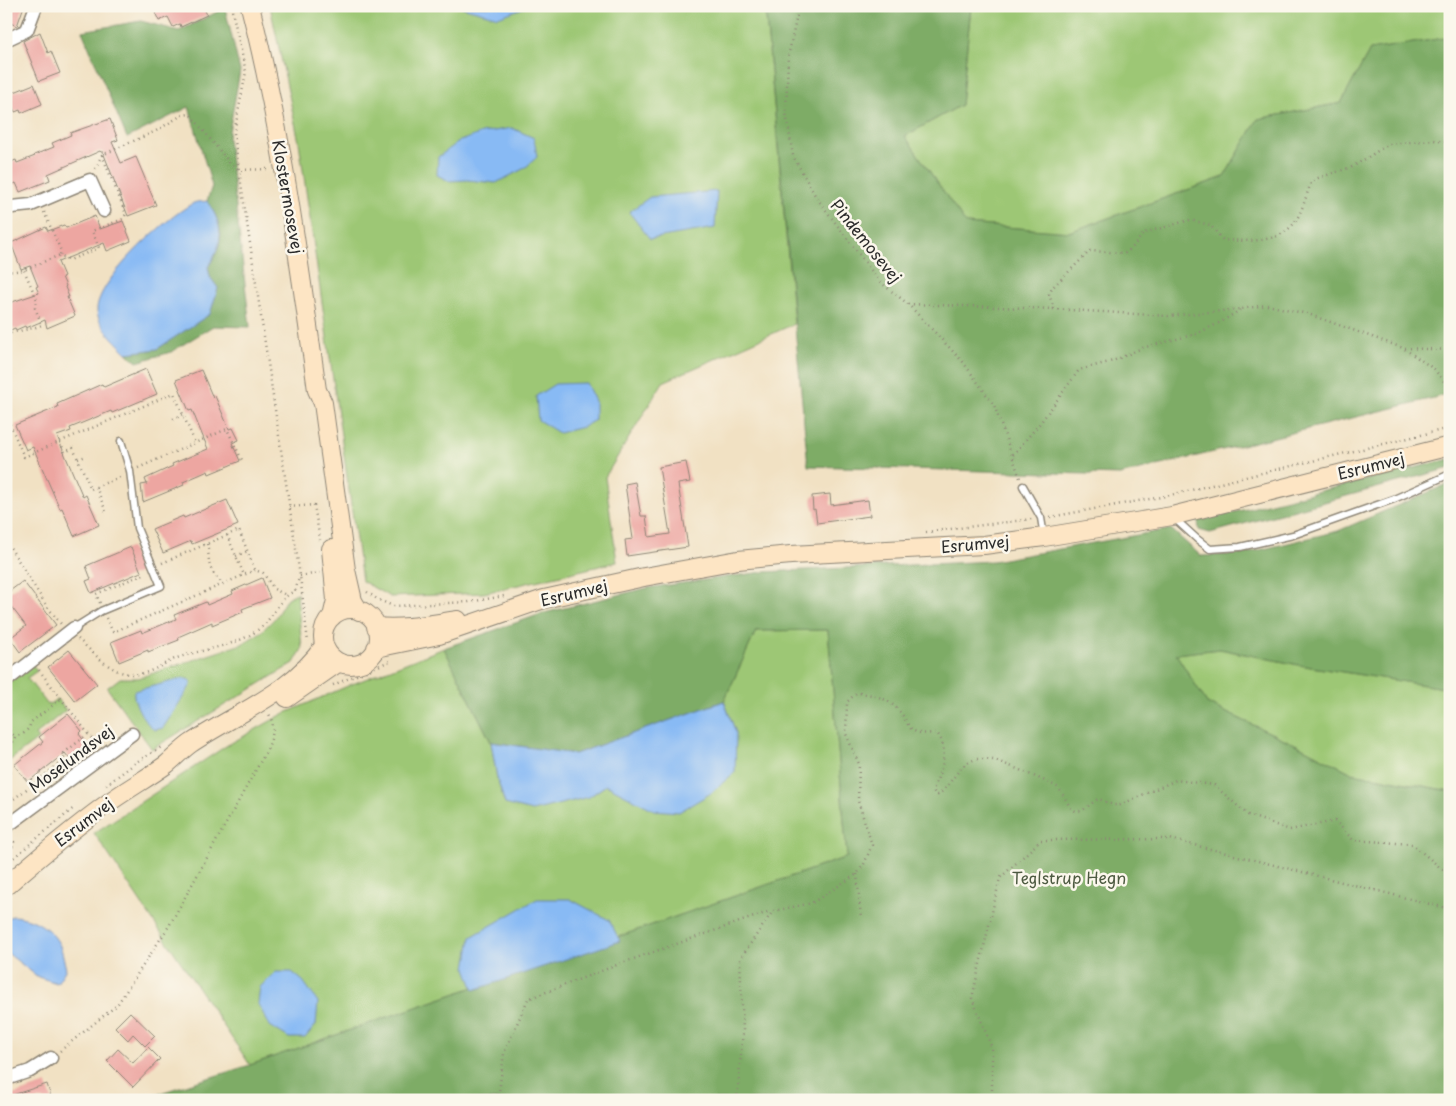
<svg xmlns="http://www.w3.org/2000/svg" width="1456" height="1106" font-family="'Playpen Sans',sans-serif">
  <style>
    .green { fill: #9dc774; stroke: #647950 }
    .forest { fill: #7eac66; stroke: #546c48 }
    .water { fill: #88baf4; stroke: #5a7290 }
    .building { fill: #eda6a1 }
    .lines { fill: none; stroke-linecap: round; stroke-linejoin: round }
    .service-casing { stroke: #8e8677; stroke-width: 9 }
    .minor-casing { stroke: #8e8677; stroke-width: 15 }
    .secondary-casing { stroke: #8e8677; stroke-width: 20 }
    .path { stroke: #8e8677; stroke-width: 2.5; stroke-dasharray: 1 4; stroke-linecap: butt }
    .service { stroke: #fff; stroke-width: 6 }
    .minor { stroke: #fff; stroke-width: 12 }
    .secondary { stroke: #fde5c4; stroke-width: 18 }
    .labels { text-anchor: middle; stroke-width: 5; stroke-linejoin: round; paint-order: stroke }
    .street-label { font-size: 16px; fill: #2b2b2b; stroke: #fbf7ec }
    .park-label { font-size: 16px; fill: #4d5a41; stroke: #fbf7ec }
  </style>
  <rect width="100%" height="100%" fill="#fbf7ec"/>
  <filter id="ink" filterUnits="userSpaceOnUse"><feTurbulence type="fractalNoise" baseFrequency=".02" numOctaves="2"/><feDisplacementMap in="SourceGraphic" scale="10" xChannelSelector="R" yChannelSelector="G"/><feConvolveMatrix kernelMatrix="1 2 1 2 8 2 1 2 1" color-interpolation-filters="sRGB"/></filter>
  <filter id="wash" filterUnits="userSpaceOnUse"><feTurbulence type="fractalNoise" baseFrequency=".0096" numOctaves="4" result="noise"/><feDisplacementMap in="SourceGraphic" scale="20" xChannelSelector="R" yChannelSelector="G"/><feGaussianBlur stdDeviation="1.12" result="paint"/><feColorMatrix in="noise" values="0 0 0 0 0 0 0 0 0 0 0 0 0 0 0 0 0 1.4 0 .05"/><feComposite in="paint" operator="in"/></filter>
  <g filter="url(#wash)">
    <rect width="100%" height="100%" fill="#f1e1c3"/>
    <!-- green -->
    <path class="green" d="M270,6H765L794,324L663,382L605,477L617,562L484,593L390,597L362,581L299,142Z
      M971,6H1450V37L1370,50L1341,103L1258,119L1224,177L1069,232L966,224L905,136L961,105Z
      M297,593L302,649L294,663L152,749L107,688L120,678H138L242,644L261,632L275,618L287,598Z
      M828,630L847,857L250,1065L94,833L226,746L283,714L350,685L444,648L491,742L497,778L505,804L589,797L606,785L621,791L736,733L724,701L756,631Z
      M1220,649L1299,665L1450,689V791L1352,773L1297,745L1227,713L1207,703L1176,654Z
      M32,664L37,671L27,678L48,705L57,699L66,710L35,735L38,739L9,761L6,757V685Z"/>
    <!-- forest -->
    <path class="forest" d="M765,6H971L961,105L905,136L966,224L1069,232L1224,177L1258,119L1341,103L1370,50L1450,37V394L1120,475L808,466Z
      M225,8L240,71L228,138L250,327L213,326L171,352L137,362L127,353L157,349L210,314L218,288L210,277L208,267C225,242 224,226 207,201L212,186L189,107L127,138L82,31L141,21L179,31Z
      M1450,459V468L1210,533L1199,530L1198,521Z
      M1450,483V689L1299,665L1220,649L1176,654L1207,703L1227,713L1297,745L1352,773L1450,791V1100H138L250,1065L847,857L828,630L756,631L724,701L575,754L491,742L444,648L544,613L647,588L763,572L993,561L1171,529L1201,556L1243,554L1338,531Z"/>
    <!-- water -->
    <path class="water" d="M458,6H528L498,17Z
      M512,128L534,138L537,157L525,168L496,183L467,180L449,181L437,175L438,157L460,141L482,133Z
      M717,191L715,228L650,239L629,212L650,197Z
      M207,201C224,226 224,242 208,267L210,277L218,288L210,314L157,349L127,353C117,343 97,325 97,310C96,281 167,217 192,204C196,201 202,202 207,201Z
      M586,383L595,401V420L583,427L559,433L538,420L536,396L555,384Z
      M181,679H187L191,681V685L163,728L155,730C146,725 132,702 134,691Z
      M724,701L736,733L735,772L711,793L679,812L654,810L606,785L589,797L532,811L505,804L497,778L491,742L575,754Z
      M537,899H570L609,920L620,941L474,990L466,968L471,937Z
      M13,916C32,917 52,928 60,946C63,953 64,962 66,969L57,983L38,977L6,952V918Z
      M276,972H292L303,981L318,1002L316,1025L305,1038H289L270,1026L258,1004L260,987Z"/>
    <g id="blocks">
      <!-- building -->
      <path class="building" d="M6,6H24L17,26L6,21Z
        M152,6H172L175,12L187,6H203L207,15L181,27L180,24L173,27L168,17L159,21Z
        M40,32L48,53L51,51L60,73L39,81L23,41Z
        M34,84L42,104L21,113L20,110L15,112L7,95Z
        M110,119L118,140L112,142L121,163L136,157L156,205L128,216L103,152H101L100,151L48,174L50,180L20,192L16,183L6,187V164L16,160L17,163L35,156L34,155L54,147L52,143L71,135L70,133Z
        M95,216L100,229L123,221L131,241L107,251L104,243L58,262L64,276L62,277L66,286L65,287L69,297H67L75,316L47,328L45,320L26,328L25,326L16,330L15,328L6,332V304L39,293L36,287L38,286L30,266L21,269L11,243L46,227L48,231L64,225L66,228Z
        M146,369L157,394L112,413L111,411L70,428L71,431L57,436L83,497L86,495L99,525L74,536L62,508L60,509L33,447L26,450L15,425L58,407L57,404L102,384L104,387Z
        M201,370L213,398L215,396L229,429L233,428L239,440L232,443L240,461L209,474L208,471L183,482L184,485L143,502L141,485L147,484L145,479L173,466L172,464L208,449L192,410L189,411L176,380Z
        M686,462L690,482L678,484L688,547L627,556L625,540L633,539L625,484L635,482L641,516H646L649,537L670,534L659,467Z
        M830,494L831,505L868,500L870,516L817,523L815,509L813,510L812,496Z
        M227,500L238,525L192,544L191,541L163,553L152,529L183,516L184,518Z
        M131,547L141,572L91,593L86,581L91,579L86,566Z
        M262,578L270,598L242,609L243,612L212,625V622L178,637L179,640L148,652V650L119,662L111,642L141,630L142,633L176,619L174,615L206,602L207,605L233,594L232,591Z
        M23,581L56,625L20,652L10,638L26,626L6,600V594Z
        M69,650L97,684L75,701L48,667Z
        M68,714L82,731L79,734L93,753L75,766L65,753L28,782L14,765L43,742L39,737Z
        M130,1012L155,1036L145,1046L133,1034L128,1040L115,1027Z
        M148,1047L160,1059L133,1087L107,1061L118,1049L133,1063Z
        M47,1084L52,1100H6V1097Z"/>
    </g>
  </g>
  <g filter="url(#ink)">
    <use href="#blocks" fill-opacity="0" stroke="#8e8677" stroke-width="1"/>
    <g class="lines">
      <!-- service casing -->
      <g class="service-casing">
        <path id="service" d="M1023,486L1041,518L1044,536
          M1174,518L1197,539L1210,549L1240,547L1293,535L1394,499L1450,474
          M74,628L101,611L161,586L137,528L130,471L121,441"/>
      </g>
      <!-- minor casing -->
      <g class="minor-casing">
        <path id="minor" d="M6,36L10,38L27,30L36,6
          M6,209L12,207L31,205L90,180L104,211
          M6,681L74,628
          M6,827L132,734
          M6,1079L30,1071L51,1058"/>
      </g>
      <!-- secondary casing -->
      <g class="secondary-casing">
        <path id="secondary" d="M250,6C282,132 299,262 317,390L323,403L346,570L353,601L359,611
          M331,549L336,600L332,617
          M323 637a28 28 0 1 1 56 0a28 28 0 1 1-56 0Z
          M376,627C404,630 430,624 458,620
          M376,648L439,635L544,599L644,577L738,560L791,555L984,545L1044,537L1172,516L1450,446
          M287,698L339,662
          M6,886C38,858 70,831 104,806C124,791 146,779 167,764C175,757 182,750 190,744C236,713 292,693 324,646"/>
      </g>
      <!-- path -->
      <path class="path" d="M231,6L246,72L234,133L239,170L300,576L308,642
        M799,6L788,57L786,112L793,156L816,197L880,282L908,304L963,362L994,405L1020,478
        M95,169L102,155L156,131L182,115L190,114L229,162L239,170L269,169
        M44,212L61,251L60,255
        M6,272L24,270L60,255L70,260L99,248L92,231L123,219L126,214L102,155
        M908,304L1054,309L1168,316L1241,309L1267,305L1308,314L1403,348L1434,369L1450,389
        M1054,309L1049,294L1053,287L1090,251L1125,253L1132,248L1144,233L1190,220L1210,225L1223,240C1250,241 1285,245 1299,215C1304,205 1307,193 1311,183L1315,179L1352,167L1389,144L1434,140L1450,143
        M6,334L33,328L42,325L35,308L37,300L24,270
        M1405,348L1450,350
        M6,415L24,457L174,393L195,443
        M173,419L183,415
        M60,442L65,452L73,448L91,489L122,476
        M1013,455L1041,422L1079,370L1113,361L1142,348L1196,334L1221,322L1240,310
        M78,459L86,456
        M138,468L227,429L242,460
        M96,487L107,514
        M289,507L314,505L320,540
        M1050,517L1166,496L1450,428
        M926,532L1032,519
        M227,535L244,575
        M6,539L8,544L46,605L61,624
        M207,544C209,551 208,559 210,566C212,573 218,579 223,584
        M236,556L248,551
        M162,563L239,530L255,570L263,573L274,589L286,595
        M300,576L320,573
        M367,592L377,599L393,606L469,602L504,596
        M100,603L96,594L146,573
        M106,618L113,632L255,570
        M78,639C93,652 110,673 131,674C148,676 162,664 177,658C205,648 236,647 259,629C274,618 278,598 295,591L299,578
        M39,670L97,745
        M333,685L390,661
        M6,727L15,737
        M6,756L15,737L24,733L29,728L31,722L61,699
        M6,763L12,776
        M106,785L138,761L163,746
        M6,805L64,760V753L88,734
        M10,838L14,842L12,848L9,854L13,858
        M6,864L75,807
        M857,874L861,918
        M60,1051L117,1005L169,926L267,750C273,735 276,727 268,712
        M498,1100L504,1053L528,999L622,963L771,911
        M737,1100L743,1030L740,959L773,911L812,903L857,874L864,864L872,845L858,801L859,764L846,734L847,702L856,693C876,694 891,699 903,716C906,721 909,728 914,731C921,735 930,733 937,733C951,751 940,772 933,790L935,794L938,795C952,785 958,763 977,759C981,759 989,759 993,760C1000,761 1051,783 1057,787C1064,792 1067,808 1076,811C1084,813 1092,801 1099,799L1113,805H1120L1176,780L1214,785L1248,815L1290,830L1335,821L1353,840L1412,844L1442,869L1450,868
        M992,1100V1048L972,998L1000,878L1041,840L1170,839L1450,909"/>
      <!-- service -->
      <use href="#service" class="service"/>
      <!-- minor -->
      <use href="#minor" class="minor"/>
      <!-- secondary -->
      <use href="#secondary" class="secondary"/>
    </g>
  </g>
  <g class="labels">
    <!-- street labels -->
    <g class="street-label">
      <text transform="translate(288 197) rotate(80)" y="6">Klostermosevej</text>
      <text transform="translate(866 241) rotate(51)" y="6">Pindemosevej</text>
      <text transform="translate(1371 466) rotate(-14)" y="6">Esrumvej</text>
      <text transform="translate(975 544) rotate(-5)" y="6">Esrumvej</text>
      <text transform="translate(574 593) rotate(-13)" y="6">Esrumvej</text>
      <text transform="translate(71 759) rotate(-37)" y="6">Moselundsvej</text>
      <text transform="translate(84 822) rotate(-37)" y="6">Esrumvej</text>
    </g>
    <!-- park labels -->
    <g class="park-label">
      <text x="1069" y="884">Teglstrup Hegn</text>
    </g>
  </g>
  <!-- margin -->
  <rect width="1456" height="1106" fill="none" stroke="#fbf7ec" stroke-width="25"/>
</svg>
